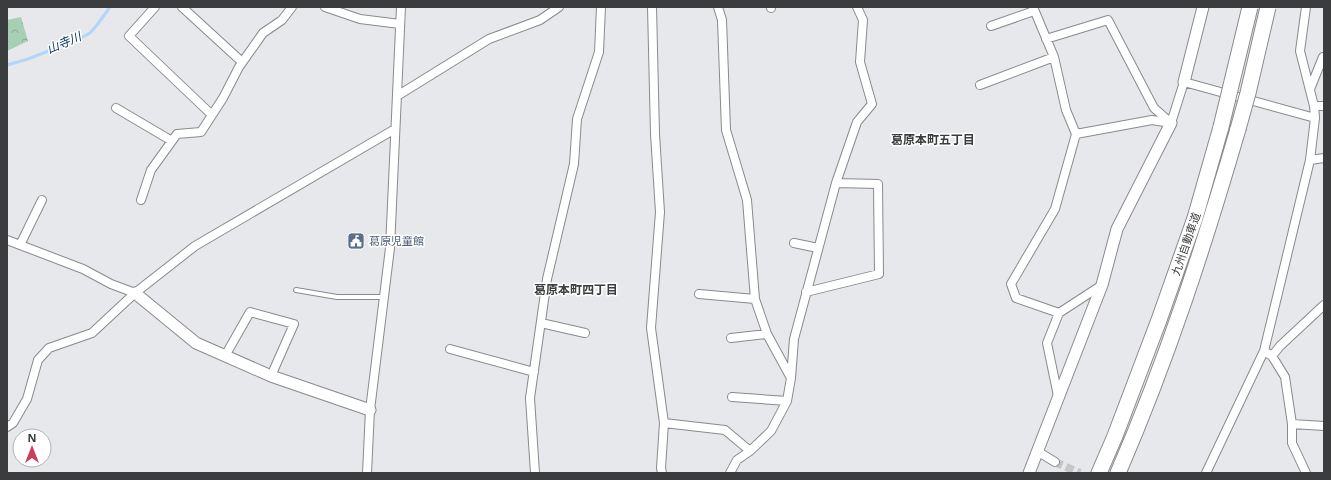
<svg xmlns="http://www.w3.org/2000/svg" width="1331" height="480" font-family="'Noto Sans','Noto Sans JP',sans-serif">
  <style>
    .forest { fill: url(#forest-crowns) }
    .lines { fill: none; stroke-linecap: round; stroke-linejoin: round }
    .stream { stroke: #b4d5f6; stroke-width: 3 }
    .minor-tunnel { stroke: #c4c6c8; stroke-width: 8; stroke-dasharray: 8 4; stroke-linecap: butt }
    .service-casing { stroke: #888a8d; stroke-width: 6 }
    .minor-casing { stroke: #888a8d; stroke-width: 10 }
    .tertiary-casing { stroke: #888a8d; stroke-width: 13 }
    .motorway-casing { stroke: #888a8d; stroke-width: 17 }
    .service { stroke: #fff; stroke-width: 4 }
    .minor { stroke: #fff; stroke-width: 8 }
    .tertiary { stroke: #fff; stroke-width: 11 }
    .motorway { stroke: #fff; stroke-width: 15 }
    .motorway-bridge-casing { stroke: #888a8d; stroke-width: 17; stroke-linecap: butt }
    .motorway-bridge { stroke: #fff; stroke-width: 15 }
    .labels { text-anchor: middle; stroke-width: 3; stroke-linejoin: round; paint-order: stroke }
    .service-label { font-size: 11px; fill: #4e5e75; stroke: #fff; text-anchor: start }
    .street-label { font-size: 11px; fill: #3b3c3d; stroke: #fff }
    .water-label { font-size: 12px; font-style: italic; fill: #043359; stroke: #fff }
    .neighbourhood-label { font-size: 12px; font-weight: bold; fill: #3b3c3d; stroke: #fff }
  </style>
  <defs>
    <pattern id="forest-crowns" width="20" height="18" patternUnits="userSpaceOnUse"><rect width="20" height="18" fill="#a6cfb5"/><path d="M2 6a3 3 0 1 1 6 0M12 15a3 3 0 1 1 6 0" fill="none" stroke="#88a994"/></pattern>
  </defs>
  <rect width="100%" height="100%" fill="#e6e8eb"/>
  <!-- forest -->
  <path class="forest" d="M21,17L28,41L7,51V20Z"/>
  <g class="lines">
    <!-- stream -->
    <path class="stream" d="M7,65L28,59L79,39L90,33L97,25L110,7"/>
    <!-- minor-tunnel -->
    <path class="minor-tunnel" d="M1055,462L1080,473"/>
    <!-- service casing -->
    <g class="service-casing">
      <path id="service" d="M296,290L337,297H384"/>
    </g>
    <!-- minor casing -->
    <g class="minor-casing">
      <path id="minor" d="M155,7L129,36L212,115
        M182,7L242,62
        M325,7L360,19L400,24
        M652,7L655,134L660,212L651,328L664,423L661,468L662,473
        M718,7L722,20L726,130L747,200L755,299L767,334L791,378
        M771,7V8
        M1033,7L1054,57L1066,110L1076,134L1055,209L1011,284L1016,298L1059,313L1047,343L1058,396
        M991,26L1034,11
        M1046,39L1108,20L1154,108L1171,123
        M980,85L1054,57
        M1310,89L1323,57H1324
        M397,96L489,39L540,20L559,7
        M1314,106H1324
        M116,108L172,141
        M1171,123L1184,82L1315,118
        M1076,134L1152,120L1171,123
        M1310,160L1324,158
        M141,200L151,170L177,134L201,132L223,98L239,67L263,33L282,20L292,7
        M7,240L83,269L111,284L135,293
        M794,243L818,248
        M20,245L42,200
        M806,292L879,274L878,184L836,183
        M699,294L755,299
        M1059,313L1102,285
        M541,323L585,333
        M731,338L767,334
        M450,349L534,372
        M1264,351L1272,356L1285,377L1292,424V443L1306,473
        M225,356L250,312L294,324L271,376
        M1272,356L1280,346L1324,305
        M732,397L787,401
        M664,423L725,430L750,451
        M1292,424L1324,426
        M7,427L13,423L27,399L38,360L49,348L92,333L135,293L195,246L395,129
        M1037,451L1055,462
        M367,473L370,410L390,248L401,7
        M535,473L530,398L547,279L574,164L577,119L599,52L601,7
        M730,473L737,460L750,451L771,431L787,401L791,378L794,339L836,183L857,122L872,104L860,62L863,20L857,7
        M1206,473L1264,351L1310,160L1315,118L1314,106L1300,51L1306,7"/>
    </g>
    <!-- tertiary casing -->
    <g class="tertiary-casing">
      <path id="tertiary" d="M1184,82L1203,7
        M135,293L196,343L271,376L370,410
        M1029,473L1102,285L1117,229L1171,123"/>
    </g>
    <!-- motorway casing -->
    <g class="motorway-casing">
      <path id="motorway" d="M1099,473L1115,436L1159,320L1195,218L1221,127
        M1118,473C1167,360 1204,246 1238,129"/>
    </g>
    <!-- service -->
    <use href="#service" class="service"/>
    <!-- minor -->
    <use href="#minor" class="minor"/>
    <!-- tertiary -->
    <use href="#tertiary" class="tertiary"/>
    <!-- motorway -->
    <use href="#motorway" class="motorway"/>
    <!-- motorway-bridge casing -->
    <g class="motorway-bridge-casing">
      <path id="motorway-bridge" d="M1221,127L1250,7
        M1238,129L1248,93L1268,7"/>
    </g>
    <!-- motorway-bridge -->
    <use href="#motorway-bridge" class="motorway-bridge"/>
  </g>
  <!-- icons -->
  <defs>
    <g id="civic-square" transform="scale(0.9)"><rect x="-9" y="-9" width="18" height="18" rx="4" fill="#5c6f8a" stroke="#fff"/><path d="M-.6-6.5H3V-4.5H.6V-3L4-1V1h2V6H-6V1h2V-1L-.6-3ZM-1.2 2.5V6h2.4V2.5Z" fill="#fff"/></g>
  </defs>
  <g fill-rule="evenodd">
    <use href="#civic-square" x="356" y="241"/>
  </g>
  <g class="labels">
    <!-- service labels -->
    <g class="service-label">
      <text x="369" y="245">葛原児童館</text>
    </g>
    <!-- street labels -->
    <g class="street-label">
      <text transform="translate(1186 244) rotate(-71)" y="4">九州自動車道</text>
    </g>
    <!-- water labels -->
    <g class="water-label">
      <text transform="translate(64 43) rotate(-23)" y="4">山寺川</text>
    </g>
    <!-- neighbourhood labels -->
    <g class="neighbourhood-label">
      <text x="933" y="144">葛原本町五丁目</text>
      <text x="576" y="294">葛原本町四丁目</text>
    </g>
  </g>
  <!-- border -->
  <rect width="1331" height="480" fill="none" stroke="#3b3c3d" stroke-width="16"/>
  <!-- north arrow -->
  <g transform="translate(32 448)"><circle r="19" fill="#ffffff" stroke="#b1b1b1"/>
  <path d="M0-3L7 15L0 10L-7 15Z" fill="#cc3c5c"/>
  <text y="-6" font-size="11" font-weight="bold" text-anchor="middle" fill="#3b3c3d">N</text>
  </g>
</svg>
